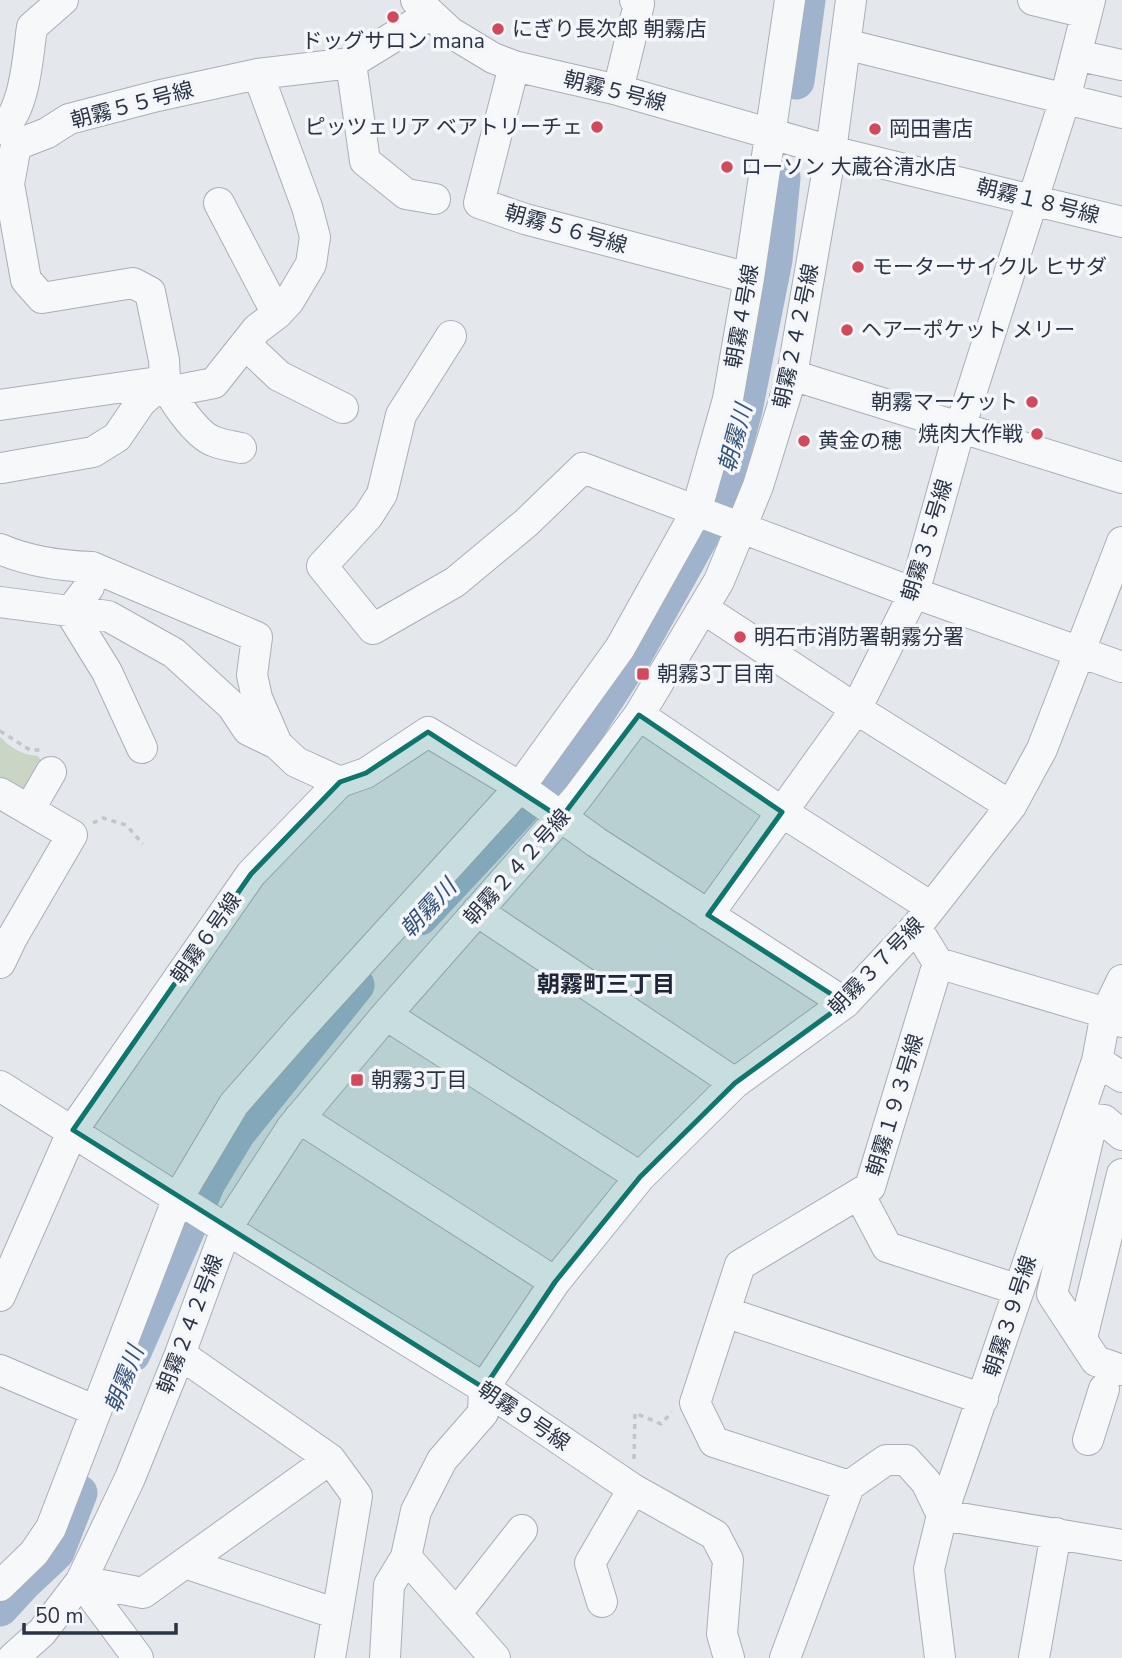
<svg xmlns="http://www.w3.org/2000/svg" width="1122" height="1658" font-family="'Nunito Sans','Noto Sans JP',sans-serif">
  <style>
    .green { fill: #c9d6c5 }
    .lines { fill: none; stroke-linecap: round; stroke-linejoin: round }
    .river { stroke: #9fb4cc; stroke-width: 37 }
    .minor-casing { stroke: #a9aeb7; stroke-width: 32 }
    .path { stroke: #c2c5cb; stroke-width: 3.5; stroke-dasharray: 5 5; stroke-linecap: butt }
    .minor { stroke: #f7f8fa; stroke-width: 30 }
    .marked { fill: #0f766e; fill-opacity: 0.2; stroke: #0f766e; stroke-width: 5; stroke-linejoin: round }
    .poi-dot { fill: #d1495b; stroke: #f4f6f9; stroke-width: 2.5 }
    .labels { text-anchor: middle; stroke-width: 7; stroke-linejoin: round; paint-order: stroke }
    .poi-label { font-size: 21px; fill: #2b3445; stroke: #f4f6f9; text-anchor: start }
    .street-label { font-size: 21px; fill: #2b3445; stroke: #f4f6f9 }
    .water-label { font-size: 23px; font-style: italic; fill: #34527a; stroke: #f4f6f9 }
    .neighbourhood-label { font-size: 23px; font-weight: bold; fill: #1d2536; stroke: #f4f6f9 }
  </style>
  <rect width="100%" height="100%" fill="#e4e7ec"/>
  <!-- green -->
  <path class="green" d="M0,737C11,748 22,755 38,756L44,765L27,796L0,781Z"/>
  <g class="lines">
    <!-- river -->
    <path class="river" d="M796,81L807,0
      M420,917L566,760L634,655L706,526L726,477L744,410L774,260L782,178
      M132,1354L207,1183L237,1133L356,985
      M0,1608L24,1582L56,1552L79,1493"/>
    <!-- minor casing -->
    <g class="minor-casing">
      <path id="minor" d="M416,0L450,32L493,58L514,66L618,90L831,151L1122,222
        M1033,0L1086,13
        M845,44L1122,113
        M1076,55L1122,65
        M351,63L365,161L406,194L435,199
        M514,66L479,203L525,219L749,278
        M618,90L639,4L635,0
        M0,129C25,115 28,54 32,27L63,0
        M219,203L277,314
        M451,336L401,415L382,494L368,516L322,566L373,629L455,582L526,523L583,468L914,593L1122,667
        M245,344L279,376L343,408
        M792,375L1122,478
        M168,392L214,383L257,329L277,314L289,301L311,264L315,237L307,207L258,74
        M0,405L165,381L164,360L150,292L133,283L42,298L26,280L9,184L16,145L47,133L69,119L157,96L258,74L351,63L429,15
        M2,468L93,452L117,437L141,402L165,381C170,398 197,435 213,441C222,445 232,446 241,448
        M0,549C30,562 60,566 92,567
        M0,602L108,616L174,653L232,706L248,730L277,744L296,762L340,782
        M704,609L856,709L1011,806
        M639,715L782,812L931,907
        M142,748L107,672L70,612L89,587L92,567L257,637L252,675L257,698L277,744
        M0,793L72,835L12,938L0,963
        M29,810L51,772
        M477,911L735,1083
        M708,915L856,709L914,593L960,428L1065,99L1090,0
        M938,963L1106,1013L1122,1022
        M386,1015L640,1177
        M1097,1061L1122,1077
        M0,1086L226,1229L484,1388L633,1489L715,1535L728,1560L722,1634L729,1658
        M299,1118L555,1282
        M1092,1119L1104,1120L1122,1135
        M1090,1131L1052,1294L1096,1361L1122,1370
        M859,1194L887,1247L1019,1290
        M0,1296L73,1130L251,874L340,782L366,773L428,732L520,787L596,842L845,1003
        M725,1312L983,1399
        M1082,1338L1122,1174
        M180,1354L330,1459L357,1496L330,1658
        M0,1370L96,1411
        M1088,1440L1104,1389
        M849,1486L714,1442L695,1403L740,1265L870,1187L938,963L916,927
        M185,1563L337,1614
        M81,1581L143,1593L330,1459
        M81,1581L138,1658
        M0,1586L34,1553L51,1528L178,1198L234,1104L298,1031L520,787L620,648L696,512L728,399L749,278L790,0
        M602,1602L590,1563L633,1489
        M456,1614L522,1530
        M13,1658L42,1632L81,1581L130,1478L180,1354L226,1229L292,1127L386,1015L577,798L639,715L719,581L758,486L792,375L831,151L851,0
        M385,1658L389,1585L406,1557
        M495,1658L406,1557L416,1511L442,1460L483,1413L484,1388L555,1282L640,1177L735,1083L845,1003L916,927L1011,806L1042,749L1122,542
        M785,1658L849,1486L886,1460H906L926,1482L942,1515L1122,1545
        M940,1658L929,1569L942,1515L1097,1061L1106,1013L1122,980
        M1034,1658L1056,1533"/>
    </g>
    <!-- path -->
    <path class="path" d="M0,731L30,750H40
      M93,823L103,818L126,825L143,844
      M634,1459L635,1413L661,1424L672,1412"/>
    <!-- minor -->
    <use href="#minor" class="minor"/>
  </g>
  <!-- marked area -->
  <path class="marked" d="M639,715L782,812L708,915L845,1003L735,1083L640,1177L555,1282L484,1388L73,1130L251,874L340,782L366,773L428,732L561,818Z"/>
  <!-- markers -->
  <g class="poi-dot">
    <circle cx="393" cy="17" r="7"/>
    <circle cx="498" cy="29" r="7"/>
    <circle cx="597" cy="127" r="7"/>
    <circle cx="875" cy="129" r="7"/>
    <circle cx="727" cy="167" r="7"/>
    <circle cx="858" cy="267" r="7"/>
    <circle cx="847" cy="330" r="7"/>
    <circle cx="1032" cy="402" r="7"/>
    <circle cx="1037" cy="434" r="7"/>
    <circle cx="804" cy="441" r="7"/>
    <circle cx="740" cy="637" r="7"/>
    <rect x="636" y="667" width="14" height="14" rx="3.5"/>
    <rect x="350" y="1073" width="14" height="14" rx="3.5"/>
  </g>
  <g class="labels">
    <!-- poi labels -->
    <g class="poi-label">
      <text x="512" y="36">にぎり長次郎 朝霧店</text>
      <text x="393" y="48" text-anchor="middle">ドッグサロン mana</text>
      <text x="583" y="134" text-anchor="end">ピッツェリア ベアトリーチェ</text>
      <text x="889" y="136">岡田書店</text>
      <text x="741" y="174">ローソン 大蔵谷清水店</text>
      <text x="872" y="274">モーターサイクル ヒサダ</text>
      <text x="861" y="337">ヘアーポケット メリー</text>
      <text x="1018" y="409" text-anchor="end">朝霧マーケット</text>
      <text x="1023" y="441" text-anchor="end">焼肉大作戦</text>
      <text x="818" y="448">黄金の穂</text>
      <text x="754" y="644">明石市消防署朝霧分署</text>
      <text x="657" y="681">朝霧3丁目南</text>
      <text x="371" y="1087">朝霧3丁目</text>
    </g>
    <!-- street labels -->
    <g class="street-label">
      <text transform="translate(615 91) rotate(14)" y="7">朝霧５号線</text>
      <text transform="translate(132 105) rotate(-15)" y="7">朝霧５５号線</text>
      <text transform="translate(1038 201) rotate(14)" y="7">朝霧１８号線</text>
      <text transform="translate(566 229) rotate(16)" y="7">朝霧５６号線</text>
      <text transform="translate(742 316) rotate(-80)" y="7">朝霧４号線</text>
      <text transform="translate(796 336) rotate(-78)" y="7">朝霧２４２号線</text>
      <text transform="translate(927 540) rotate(-73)" y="7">朝霧３５号線</text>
      <text transform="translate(517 867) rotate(-48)" y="7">朝霧２４２号線</text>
      <text transform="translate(206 938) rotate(-55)" y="7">朝霧６号線</text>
      <text transform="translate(876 966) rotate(-46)" y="7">朝霧３７号線</text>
      <text transform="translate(895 1105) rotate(-73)" y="7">朝霧１９３号線</text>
      <text transform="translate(1010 1316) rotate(-72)" y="7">朝霧３９号線</text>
      <text transform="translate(190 1324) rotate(-69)" y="7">朝霧２４２号線</text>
      <text transform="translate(524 1416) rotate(34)" y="7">朝霧９号線</text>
    </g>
    <!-- water labels -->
    <g class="water-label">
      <text transform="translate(735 438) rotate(-75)" y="8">朝霧川</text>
      <text transform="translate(428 908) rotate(-47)" y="8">朝霧川</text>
      <text transform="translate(124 1379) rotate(-69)" y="8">朝霧川</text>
    </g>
    <!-- neighbourhood labels -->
    <g class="neighbourhood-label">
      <text x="606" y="992">朝霧町三丁目</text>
    </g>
  </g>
  <!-- scale -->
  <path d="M24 1623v10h152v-10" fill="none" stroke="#2b3445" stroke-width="3.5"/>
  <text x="35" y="1623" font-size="21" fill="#2b3445" stroke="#f4f6f9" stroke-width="5" paint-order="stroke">50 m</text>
</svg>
